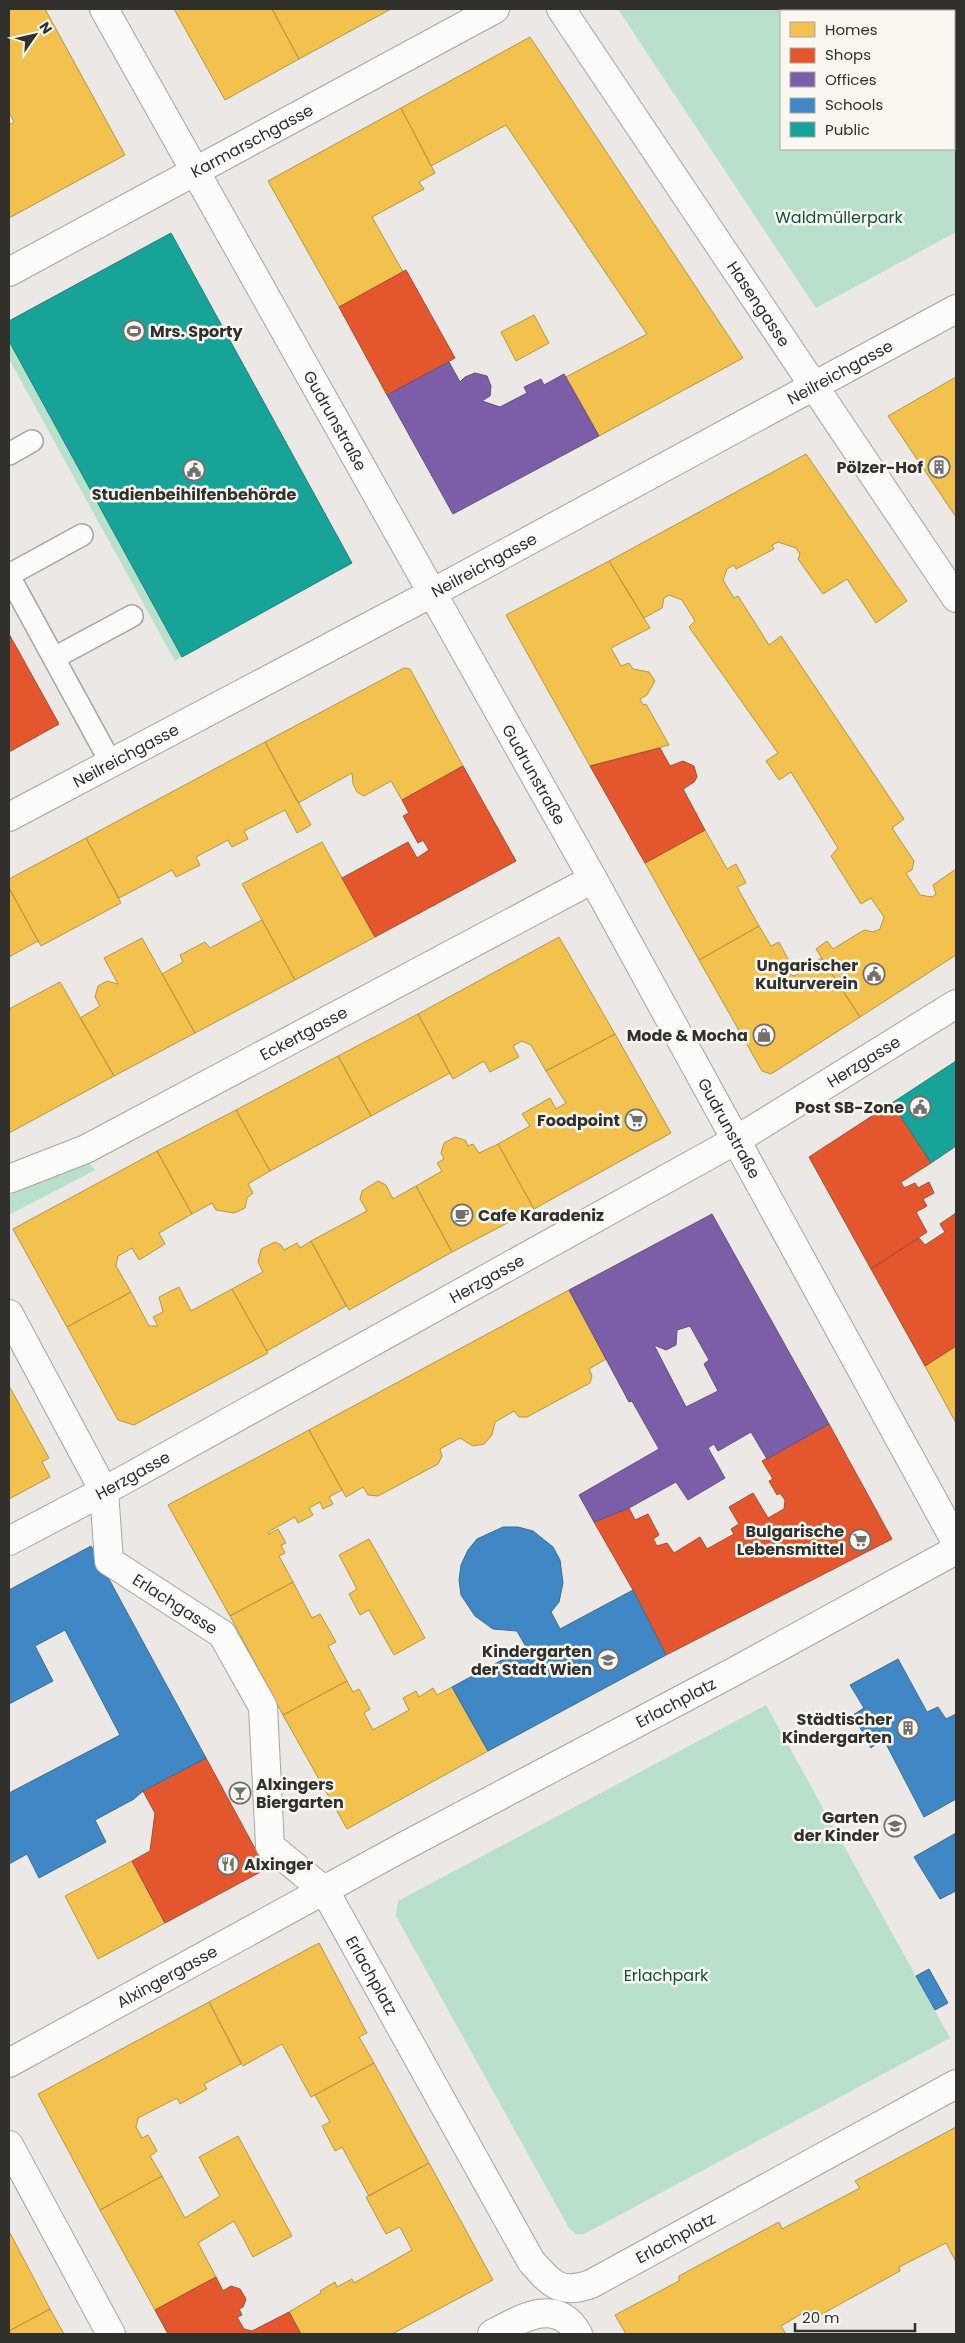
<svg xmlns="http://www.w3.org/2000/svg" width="965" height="2343" font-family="Poppins,sans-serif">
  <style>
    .green { fill: #b8e0cb; fill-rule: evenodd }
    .homes { fill: #f2c14e; stroke: #b89644 }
    .shops { fill: #e4572e; stroke: #ae4b2e }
    .offices { fill: #7b5ea7; stroke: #655082; fill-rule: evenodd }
    .schools { fill: #3f88c5; stroke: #3b6e97 }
    .public { fill: #17a398; stroke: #1f8078 }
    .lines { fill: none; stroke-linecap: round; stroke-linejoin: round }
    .lane-casing { stroke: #a7a5a2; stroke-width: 24 }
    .street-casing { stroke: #a7a5a2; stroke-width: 30 }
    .secondary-casing { stroke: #a7a5a2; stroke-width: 30 }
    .lane { stroke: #fcfcfb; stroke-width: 21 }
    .street { stroke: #fcfcfb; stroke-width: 28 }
    .secondary { stroke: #fcfcfb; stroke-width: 28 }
    .labels { text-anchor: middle; stroke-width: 5; stroke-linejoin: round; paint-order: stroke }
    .street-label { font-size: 16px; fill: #31302d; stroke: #faf7f0 }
    .park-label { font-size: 16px; fill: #0c573c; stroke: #faf7f0 }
    .poi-label { font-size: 16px; font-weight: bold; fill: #31302d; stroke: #faf7f0; text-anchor: end }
  </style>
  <rect width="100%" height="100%" fill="#ebe8e5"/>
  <!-- green -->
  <path class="green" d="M618,9H956V232L816,308ZM781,11H954V149H781Z
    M9,341L182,657L175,661L9,359Z
    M87,1161L95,1170L9,1215L10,1195Z
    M766,1705L950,2038L584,2234H576L569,2228L396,1916L398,1901Z"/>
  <!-- homes -->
  <path class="homes" d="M9,9H45L125,155L9,218V125L14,122L9,112Z
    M174,9H272L299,59L225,100Z
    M272,9H391L299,59Z
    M530,37L743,358L599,436L566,377L647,334L506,125L431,166L401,108Z
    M401,108L435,173L419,182L424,189L372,217L403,272L339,307L268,181Z
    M534,315L549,343L516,361L501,332Z
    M956,377V517L888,416Z
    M806,454L907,601L876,623L847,579L823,594L798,559L800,554L796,548L778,542L772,545L774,549L736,569L734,565L727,569L723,580L734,598L738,596L769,645L781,636L904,819L892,828L914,861L912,870L906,873L920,895L932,897L936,894L933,885L956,869V955L860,1017L816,949L827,941L833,949L864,930L873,932L880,929L884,917L871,898L861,904L831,856L838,848L791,772L779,780L766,761L778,753L689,627L695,621L682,600L669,595L664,598L662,608L644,618L609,561Z
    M609,561L650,628L611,648L621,666L629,663L633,669L649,672L655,681L647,695L640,699L643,705L646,704L669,745L590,766L506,615Z
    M404,668L410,669L463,766L402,800L391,781L364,796L357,792L353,784L352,773L298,803L265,742Z
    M265,742L311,825L297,833L285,810L244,831L248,839L232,847L228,840L196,857L200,865L176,877L172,870L119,898L86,838Z
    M705,830L727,869L736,864L746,883L737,887L759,926L699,960L645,863Z
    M86,838L121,903L41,946L9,888V879Z
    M322,842L375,937L295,980L242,884Z
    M9,888L38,941L9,957Z
    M262,920L295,980L195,1033L162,974L183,962L180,955L205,942L210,948Z
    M759,926L771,946L779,942L790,963L782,968L786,973L794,976L800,973L796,966L806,960L810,966L821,958L860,1017L771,1074L762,1071L699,960Z
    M559,937L615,1034L546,1071L531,1045L522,1041L513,1046L519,1057L490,1072L484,1061L453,1079L418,1014Z
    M142,938L195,1033L114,1076L80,1018L100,1006L95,997L98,986L107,981L118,984L104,958Z
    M60,982L114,1076L9,1133V1009Z
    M418,1014L450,1073L371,1116L338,1056Z
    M615,1034L671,1133L534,1209L498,1144L530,1126L522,1114L550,1098L556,1109L566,1103L546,1071Z
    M338,1056L371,1116L270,1171L236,1110Z
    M236,1110L270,1171L248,1184L253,1193L247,1198L245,1208L234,1213L216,1210L212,1203L192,1214L157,1151Z
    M455,1137L465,1140L468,1146L473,1144L479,1153L498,1144L534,1209L452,1252L416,1186L442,1171L437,1163L444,1159L441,1153L444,1143Z
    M157,1151L192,1214L159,1233L165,1244L139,1260L132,1248L118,1256L116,1266L131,1292L67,1327L13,1229Z
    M378,1181L386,1185L393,1199L416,1186L452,1252L349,1310L311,1241L367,1211L360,1199L362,1191Z
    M311,1241L346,1306L267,1351L232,1289L263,1272L258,1262L261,1249L275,1242L281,1245L284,1250L297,1243L300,1248Z
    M179,1287L191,1311L232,1289L268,1353L134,1425L118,1420L67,1327L131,1292L149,1326H158L153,1317L163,1312L159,1297Z
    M569,1290L606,1359L589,1369L592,1376L590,1383L527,1417H519L514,1411L495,1422L492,1435L484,1444L473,1446L460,1438L440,1449L442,1456L438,1464L378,1496L368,1495L363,1487L346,1497L309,1430Z
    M956,1346V1423L925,1366Z
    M9,1386L49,1458L42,1462L50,1477L9,1499Z
    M309,1430L342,1490L329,1497L333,1504L323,1509L320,1502L309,1508L313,1515L298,1523L295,1517L268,1532L269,1534L278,1529L286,1543L281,1545L285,1553L279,1556L293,1582L230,1616L168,1505Z
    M369,1539L425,1638L394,1655L369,1610L360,1615L349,1594L357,1589L339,1555Z
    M293,1582L312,1618L320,1614L336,1642L328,1646L347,1681L283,1715L230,1616Z
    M347,1681L353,1692L359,1689L370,1709L364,1713L373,1730L409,1710L403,1698L416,1691L419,1697L433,1688L437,1695L452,1687L488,1751L347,1829L283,1715Z
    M132,1861L165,1923L98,1959L65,1896Z
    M319,1943L367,2033L359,2037L374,2063L311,2097L282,2044L243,2066L209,2002Z
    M209,2002L241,2064L204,2084L207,2089L180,2104L177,2098L138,2118L136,2127L142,2138L148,2135L157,2151L150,2156L162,2176L100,2210L38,2094Z
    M374,2063L429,2163L369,2196L342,2147L335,2151L322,2126L330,2122L315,2095Z
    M956,2127V2262L946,2243L905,2264L899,2267L900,2271L813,2319L808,2310L781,2326L786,2334H626L615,2315L679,2281V2276L779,2222L782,2229L860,2188L855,2181Z
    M238,2136L292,2236L253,2257L234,2221L198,2243L216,2277L155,2310L100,2210L162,2176L185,2218L220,2196L199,2157Z
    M429,2163L493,2280L392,2334H301L289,2312L321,2293L320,2291L335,2282L337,2287L352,2279L354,2283L412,2250L400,2227L386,2234L366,2197Z
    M10,2233L50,2309L9,2331V2234Z
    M50,2309L64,2334H9V2331Z"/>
  <!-- shops -->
  <path class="shops" d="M406,270L455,358L387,395L339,307Z
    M9,634L59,724L9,752Z
    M660,748L670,766L683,761L694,766L697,777L694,782L683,789L705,830L645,863L590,766Z
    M463,766L516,861L375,937L342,878L408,842L417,858L429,850L423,840L418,843L403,816L409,813L402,800Z
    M892,1103L931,1163L901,1182L904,1188L915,1183L918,1188L929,1182L934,1193L923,1199L927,1206L916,1212L927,1232L871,1269L809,1157Z
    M956,1213V1346L925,1366L871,1269L919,1238L925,1245L945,1232L940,1224Z
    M829,1424L892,1539L666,1655L633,1590L594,1522L629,1508L635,1520L648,1514L659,1535L653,1539L657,1546L667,1543L674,1553L700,1537L707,1549L734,1534L731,1529L739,1524L729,1507L753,1493L768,1518L784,1509L785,1500L780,1493L777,1495L769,1481L773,1479L762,1461Z
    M206,1758L266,1869L165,1923L132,1861L150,1851L155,1813L143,1791Z
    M216,2277L223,2291L231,2286L240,2289L246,2299L243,2307L239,2309L242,2315L237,2317L244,2329L252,2331L289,2312L301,2334H168L155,2310Z"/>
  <!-- offices -->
  <path class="offices" d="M449,362L460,382L465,377L475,373L487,376L491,386L490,396L482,401L500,407L527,393L524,387L541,379L544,385L564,374L599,436L453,514L387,395Z
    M712,1214L829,1424L767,1459L751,1432L718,1451L714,1444L708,1448L725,1478L688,1500L676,1482L629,1508L594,1522L579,1495L659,1449L632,1401L629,1402L569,1290ZM690,1326L709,1360L704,1364L718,1391L686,1407L654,1345L666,1350L676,1345L677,1330Z"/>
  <!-- schools -->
  <path class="schools" d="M503,1527H518L533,1531L553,1547L560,1560L563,1583L559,1602L551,1612L560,1629L633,1590L666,1655L488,1751L452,1687L526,1647L517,1631L493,1629L475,1616L461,1595L459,1580L461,1565L468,1550L477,1539Z
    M91,1546L206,1758L143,1791L134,1799L95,1820L106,1842L39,1878L27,1854L9,1864V1793L120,1735L65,1630L35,1646L53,1681L9,1704V1590Z
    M898,1659L927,1712L938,1707L946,1719L956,1714V1799L924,1817L883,1738L871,1748L853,1715L864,1708L850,1685Z
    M956,1833V1891L940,1899L914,1857Z
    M929,1969L948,2003L935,2010L916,1976Z"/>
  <!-- public -->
  <path class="public" d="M171,233L352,563L182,657L9,341V321Z
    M956,1061V1146L931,1163L892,1103Z"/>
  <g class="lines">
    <!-- lane casing -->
    <g class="lane-casing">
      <path id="lane" d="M9,454L32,441
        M9,575L82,535
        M9,576L111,763
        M54,658L132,616"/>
    </g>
    <!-- street casing -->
    <g class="street-casing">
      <g id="street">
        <path id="s1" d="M561,9L956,598"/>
        <path id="s2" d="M9,272L495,9"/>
        <path id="s3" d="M432,593L956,309"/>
        <path id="s4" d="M9,1179L86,1149L593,879"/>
        <path id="s5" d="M9,1314L104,1491L109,1561L222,1634L263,1707L270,1846L325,1891L531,2261C551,2284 560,2295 591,2284L956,2084"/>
        <path id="s6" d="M9,1541L104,1491L738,1139L956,1004"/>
        <path id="s7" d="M9,2063L399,1849L737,1670L956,1550"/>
        <path d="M9,2145L111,2334"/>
        <path d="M492,2334C520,2319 557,2296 578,2334"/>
      </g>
    </g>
    <!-- secondary casing -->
    <g class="secondary-casing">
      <g id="secondary">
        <path id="s8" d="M104,9L593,879L956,1542"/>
        <path id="s9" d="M9,817L432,593"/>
      </g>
    </g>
    <!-- lane -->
    <use href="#lane" class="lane"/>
    <!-- street -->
    <use href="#street" class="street"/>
    <!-- secondary -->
    <use href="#secondary" class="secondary"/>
  </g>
  <!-- icons -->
  <defs>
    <g id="stadium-ring" transform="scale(1.125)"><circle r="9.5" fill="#faf7f0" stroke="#72706d" stroke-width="1.5"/><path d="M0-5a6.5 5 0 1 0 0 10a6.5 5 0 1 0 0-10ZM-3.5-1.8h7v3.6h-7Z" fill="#72706d"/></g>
    <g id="building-ring" transform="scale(1.125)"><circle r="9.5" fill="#faf7f0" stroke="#72706d" stroke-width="1.5"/><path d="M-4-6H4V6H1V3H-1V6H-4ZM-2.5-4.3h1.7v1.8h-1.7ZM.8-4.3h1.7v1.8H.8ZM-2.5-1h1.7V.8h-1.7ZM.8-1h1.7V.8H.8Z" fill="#72706d"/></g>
    <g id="civic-ring" transform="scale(1.125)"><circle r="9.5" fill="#faf7f0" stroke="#72706d" stroke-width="1.5"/><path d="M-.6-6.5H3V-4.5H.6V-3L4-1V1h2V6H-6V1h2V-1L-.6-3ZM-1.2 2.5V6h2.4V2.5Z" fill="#72706d"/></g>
    <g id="shop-ring" transform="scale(1.125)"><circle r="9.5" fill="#faf7f0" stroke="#72706d" stroke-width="1.5"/><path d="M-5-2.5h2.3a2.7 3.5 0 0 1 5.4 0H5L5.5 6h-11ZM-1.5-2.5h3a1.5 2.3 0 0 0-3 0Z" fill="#72706d"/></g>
    <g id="supermarket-ring" transform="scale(1.125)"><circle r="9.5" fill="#faf7f0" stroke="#72706d" stroke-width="1.5"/><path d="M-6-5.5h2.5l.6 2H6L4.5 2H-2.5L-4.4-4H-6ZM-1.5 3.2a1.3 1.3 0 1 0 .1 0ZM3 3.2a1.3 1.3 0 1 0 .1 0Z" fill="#72706d"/></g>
    <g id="cafe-ring" transform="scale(1.125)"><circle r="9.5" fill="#faf7f0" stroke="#72706d" stroke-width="1.5"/><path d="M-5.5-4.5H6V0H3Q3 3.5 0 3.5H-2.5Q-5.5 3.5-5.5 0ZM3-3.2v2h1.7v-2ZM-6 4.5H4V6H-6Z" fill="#72706d"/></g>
    <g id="school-ring" transform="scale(1.125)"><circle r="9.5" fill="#faf7f0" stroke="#72706d" stroke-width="1.5"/><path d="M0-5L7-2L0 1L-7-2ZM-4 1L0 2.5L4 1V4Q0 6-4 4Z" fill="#72706d"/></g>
    <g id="bar-ring" transform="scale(1.125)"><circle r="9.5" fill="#faf7f0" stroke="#72706d" stroke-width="1.5"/><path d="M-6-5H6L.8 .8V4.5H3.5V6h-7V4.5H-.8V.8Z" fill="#72706d"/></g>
    <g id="restaurant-ring" transform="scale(1.125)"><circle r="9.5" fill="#faf7f0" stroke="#72706d" stroke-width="1.5"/><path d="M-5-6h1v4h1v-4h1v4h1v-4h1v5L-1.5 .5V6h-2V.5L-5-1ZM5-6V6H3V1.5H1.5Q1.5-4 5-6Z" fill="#72706d"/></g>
  </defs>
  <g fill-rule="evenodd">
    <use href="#stadium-ring" x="134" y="331"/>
    <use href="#building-ring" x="939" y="467"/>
    <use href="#civic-ring" x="194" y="470"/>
    <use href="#civic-ring" x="874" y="974"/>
    <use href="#shop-ring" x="764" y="1035"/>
    <use href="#civic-ring" x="920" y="1107"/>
    <use href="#supermarket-ring" x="636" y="1120"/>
    <use href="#cafe-ring" x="462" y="1215"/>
    <use href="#supermarket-ring" x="860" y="1540"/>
    <use href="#school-ring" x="608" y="1660"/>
    <use href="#building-ring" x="908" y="1728"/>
    <use href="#bar-ring" x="240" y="1793"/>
    <use href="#school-ring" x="895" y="1826"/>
    <use href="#restaurant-ring" x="228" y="1864"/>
  </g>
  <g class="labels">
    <!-- street labels -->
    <g class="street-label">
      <text dy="6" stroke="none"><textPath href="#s2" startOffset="276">Karmarschgasse</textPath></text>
      <text dy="6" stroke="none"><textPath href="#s1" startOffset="355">Hasengasse</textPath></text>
      <text dy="6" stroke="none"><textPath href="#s3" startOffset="464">Neilreichgasse</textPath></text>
      <text dy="6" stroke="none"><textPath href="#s8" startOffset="472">Gudrunstraße</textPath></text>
      <text dy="6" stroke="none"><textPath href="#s3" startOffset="59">Neilreichgasse</textPath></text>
      <text dy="6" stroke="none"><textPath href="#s9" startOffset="132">Neilreichgasse</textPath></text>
      <text dy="6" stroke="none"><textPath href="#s8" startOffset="878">Gudrunstraße</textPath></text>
      <text dy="6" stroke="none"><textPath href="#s4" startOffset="329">Eckertgasse</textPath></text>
      <text dy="6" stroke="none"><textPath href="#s6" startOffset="980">Herzgasse</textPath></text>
      <text dy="6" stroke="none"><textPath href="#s8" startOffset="1282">Gudrunstraße</textPath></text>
      <text dy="6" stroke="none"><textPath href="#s6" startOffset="545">Herzgasse</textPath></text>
      <text dy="6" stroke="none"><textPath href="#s6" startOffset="140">Herzgasse</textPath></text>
      <text dy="6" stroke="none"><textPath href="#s5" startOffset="350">Erlachgasse</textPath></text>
      <text dy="6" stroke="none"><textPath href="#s7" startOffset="758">Erlachplatz</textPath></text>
      <text dy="6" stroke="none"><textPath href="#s5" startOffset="796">Erlachplatz</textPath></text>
      <text dy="6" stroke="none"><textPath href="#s7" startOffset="180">Alxingergasse</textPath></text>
      <text dy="6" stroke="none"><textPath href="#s5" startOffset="1290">Erlachplatz</textPath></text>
    </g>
    <!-- park labels -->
    <g class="park-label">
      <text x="839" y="223">Waldmüllerpark</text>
      <text x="666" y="1981">Erlachpark</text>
    </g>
    <!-- poi labels -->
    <g class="poi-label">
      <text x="150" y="337" text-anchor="start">Mrs. Sporty</text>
      <text x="923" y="473">Pölzer-Hof</text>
      <text x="194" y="500" text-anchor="middle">Studienbeihilfenbehörde</text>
      <text x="858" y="971">Ungarischer<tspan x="858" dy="18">Kulturverein</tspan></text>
      <text x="748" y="1041">Mode &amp; Mocha</text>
      <text x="904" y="1113">Post SB-Zone</text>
      <text x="620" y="1126">Foodpoint</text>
      <text x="478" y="1221" text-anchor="start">Cafe Karadeniz</text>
      <text x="844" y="1537">Bulgarische<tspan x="844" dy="18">Lebensmittel</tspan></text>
      <text x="592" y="1657">Kindergarten<tspan x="592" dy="18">der Stadt Wien</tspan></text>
      <text x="892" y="1725">Städtischer<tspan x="892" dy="18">Kindergarten</tspan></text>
      <text x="256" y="1790" text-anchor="start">Alxingers<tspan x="256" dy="18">Biergarten</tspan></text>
      <text x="879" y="1823">Garten<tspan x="879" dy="18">der Kinder</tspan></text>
      <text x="244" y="1870" text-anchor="start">Alxinger</text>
    </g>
  </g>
  <!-- border -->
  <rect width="965" height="2343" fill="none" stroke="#31302d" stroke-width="20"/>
  <!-- legend -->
  <rect x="780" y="10" width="175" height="140" fill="#faf7f0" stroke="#aaa7a2"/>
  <rect x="790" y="22" width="25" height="15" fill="#f2c14e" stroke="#aaa7a2"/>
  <text x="825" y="35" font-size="15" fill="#31302d">Homes</text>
  <rect x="790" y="48" width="25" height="15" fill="#e4572e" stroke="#aaa7a2"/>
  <text x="825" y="60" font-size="15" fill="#31302d">Shops</text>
  <rect x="790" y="72" width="25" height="15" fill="#7b5ea7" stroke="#aaa7a2"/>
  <text x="825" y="85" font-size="15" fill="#31302d">Offices</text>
  <rect x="790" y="98" width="25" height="15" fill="#3f88c5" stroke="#aaa7a2"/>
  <text x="825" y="110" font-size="15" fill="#31302d">Schools</text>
  <rect x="790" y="122" width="25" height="15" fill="#17a398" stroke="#aaa7a2"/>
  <text x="825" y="135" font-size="15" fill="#31302d">Public</text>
  <!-- north arrow -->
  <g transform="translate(35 35) rotate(56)" stroke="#faf7f0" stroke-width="4" paint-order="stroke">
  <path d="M0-4L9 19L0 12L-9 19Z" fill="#31302d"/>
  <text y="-8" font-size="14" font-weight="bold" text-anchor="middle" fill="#31302d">N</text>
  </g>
  <!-- scale -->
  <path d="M795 2323v8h120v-8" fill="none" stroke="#31302d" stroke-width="2.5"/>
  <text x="802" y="2323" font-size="15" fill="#31302d" stroke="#faf7f0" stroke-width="4" paint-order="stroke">20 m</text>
</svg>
